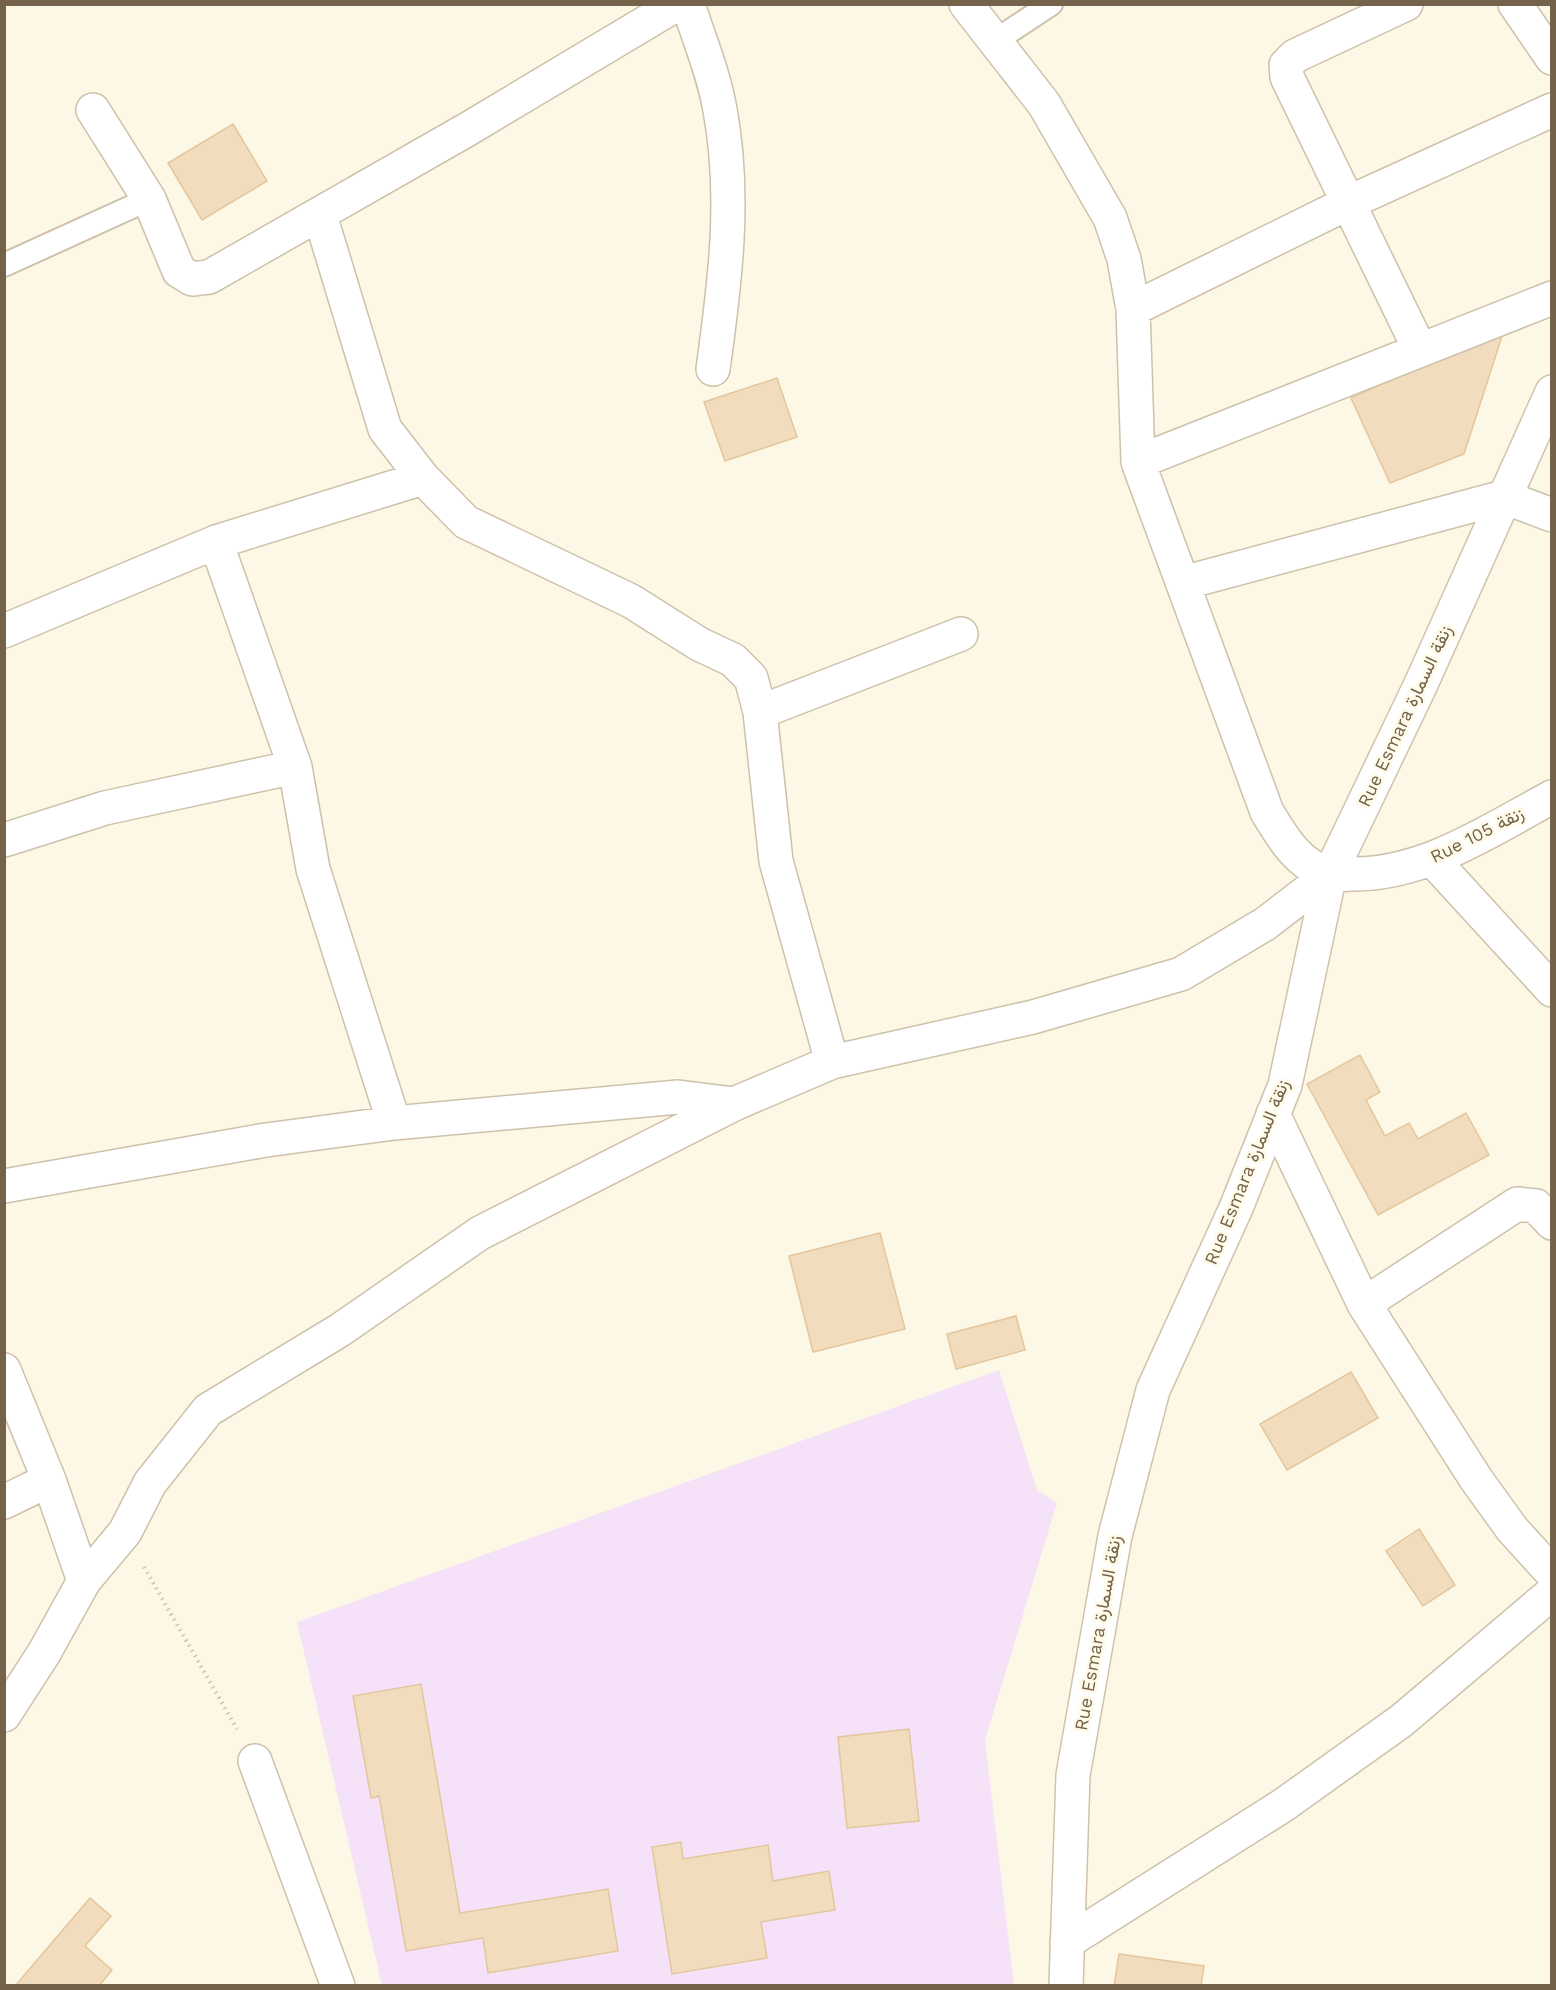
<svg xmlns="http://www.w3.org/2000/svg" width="1556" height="1990" font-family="'Work Sans',Vazirmatn,sans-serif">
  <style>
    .education { fill: #f5e2f8 }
    .building { fill: #f1dcbd; stroke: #e4c69d; stroke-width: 1.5 }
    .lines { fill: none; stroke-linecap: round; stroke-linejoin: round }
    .lane-casing { stroke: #cec1ab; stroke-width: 26 }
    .street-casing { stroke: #cec1ab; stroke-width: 36 }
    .secondary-casing { stroke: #d1c2a9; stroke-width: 36 }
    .path { stroke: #d6c0a0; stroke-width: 4; stroke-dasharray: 1.5 4.5; stroke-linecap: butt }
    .lane { stroke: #fff; stroke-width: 22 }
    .street { stroke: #fff; stroke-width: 33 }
    .secondary { stroke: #fff; stroke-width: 33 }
    .labels { text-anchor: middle; stroke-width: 6; stroke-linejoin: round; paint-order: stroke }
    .street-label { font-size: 18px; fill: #75624a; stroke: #fffbeb }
  </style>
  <rect width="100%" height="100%" fill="#fcf8e5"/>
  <!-- education -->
  <path class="education" d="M999,1370L1037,1490L1057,1503L985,1740L1014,1985H382L297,1622Z"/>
  <!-- building -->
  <path class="building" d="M233,124L267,181L202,220L168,163Z
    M1505,327L1464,454L1390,483L1351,398Z
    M777,378L797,437L725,461L704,402Z
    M1360,1055L1380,1092L1366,1100L1385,1136L1409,1123L1418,1139L1466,1113L1489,1155L1378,1215L1307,1084Z
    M880,1233L905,1329L813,1352L789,1256Z
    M1016,1316L1025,1350L956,1369L947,1334Z
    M1351,1372L1378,1418L1287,1470L1260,1424Z
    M1419,1529L1455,1585L1423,1606L1386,1551Z
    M421,1684L460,1913L608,1889L618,1951L488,1973L483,1938L406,1951L379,1796L371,1798L353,1696Z
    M909,1729L919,1821L847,1828L838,1737Z
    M681,1842L683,1859L768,1845L773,1881L829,1871L835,1910L761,1922L767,1958L672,1974L652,1847Z
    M90,1898L111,1916L85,1946L112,1970L99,1986H15Z
    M1119,1954L1204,1966L1201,1986H1114Z"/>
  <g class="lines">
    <!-- lane casing -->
    <g class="lane-casing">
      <path id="lane" d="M995,41L1051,4
        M4,265L149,199"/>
    </g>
    <!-- street casing -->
    <g class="street-casing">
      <path id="street" d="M688,4C699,39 714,74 720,110C736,196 725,283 713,369
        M966,4L1044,104L1110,218L1124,259L1133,309L1138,462L1267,812C1282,837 1300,868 1331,874C1338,876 1347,874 1354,874C1426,874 1490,830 1552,797
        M1406,4L1295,56L1286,65L1287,77L1420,350
        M1515,4L1552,58
        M93,110L149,199L179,271L192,279L209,277L468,129L677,4
        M320,215L385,429L423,478L466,522L631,601L699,644L733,660L751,678L760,712L776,861L832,1062
        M1133,309L1350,202L1552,110
        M1138,462L1552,298
        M216,542L295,767L313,869L394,1123
        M1183,583L1504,497L1552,515
        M4,631L216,542L423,478
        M760,712L961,634
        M4,840L105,808L295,767
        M1432,859L1552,990
        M1273,1114L1364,1304L1476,1479L1512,1529L1552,1573
        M4,1186L266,1140L394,1123L678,1097L734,1104
        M1364,1304L1517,1204L1536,1206L1552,1223
        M4,1370L49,1480L84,1581
        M4,1502L49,1480
        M4,1715L44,1653L84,1581L125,1532L150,1483L208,1410L340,1330L480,1233L734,1104L832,1062L1033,1017L1181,974L1265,924L1330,874
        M255,1761L338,1986
        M1067,1942L1282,1806L1401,1721L1552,1593"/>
    </g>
    <!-- secondary casing -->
    <g class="secondary-casing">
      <path id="secondary" d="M1066,1986L1073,1775L1115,1536L1153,1390L1236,1208L1285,1085L1330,874L1421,684L1552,392"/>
    </g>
    <!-- path -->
    <path class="path" d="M144,1567L237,1729"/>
    <!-- lane -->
    <use href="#lane" class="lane"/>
    <!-- street -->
    <use href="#street" class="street"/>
    <!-- secondary -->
    <use href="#secondary" class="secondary"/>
  </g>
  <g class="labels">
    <!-- street labels -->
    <g class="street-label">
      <text transform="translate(1405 716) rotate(-65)" y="6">Rue Esmara زنقة السمارة</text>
      <text transform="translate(1477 835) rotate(-27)" y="6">Rue 105 زنقة</text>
      <text transform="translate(1247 1172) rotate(-68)" y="6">Rue Esmara زنقة السمارة</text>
      <text transform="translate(1098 1633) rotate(-80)" y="6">Rue Esmara زنقة السمارة</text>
    </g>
  </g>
  <!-- border -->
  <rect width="1556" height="1990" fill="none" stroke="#75624a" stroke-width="12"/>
</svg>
